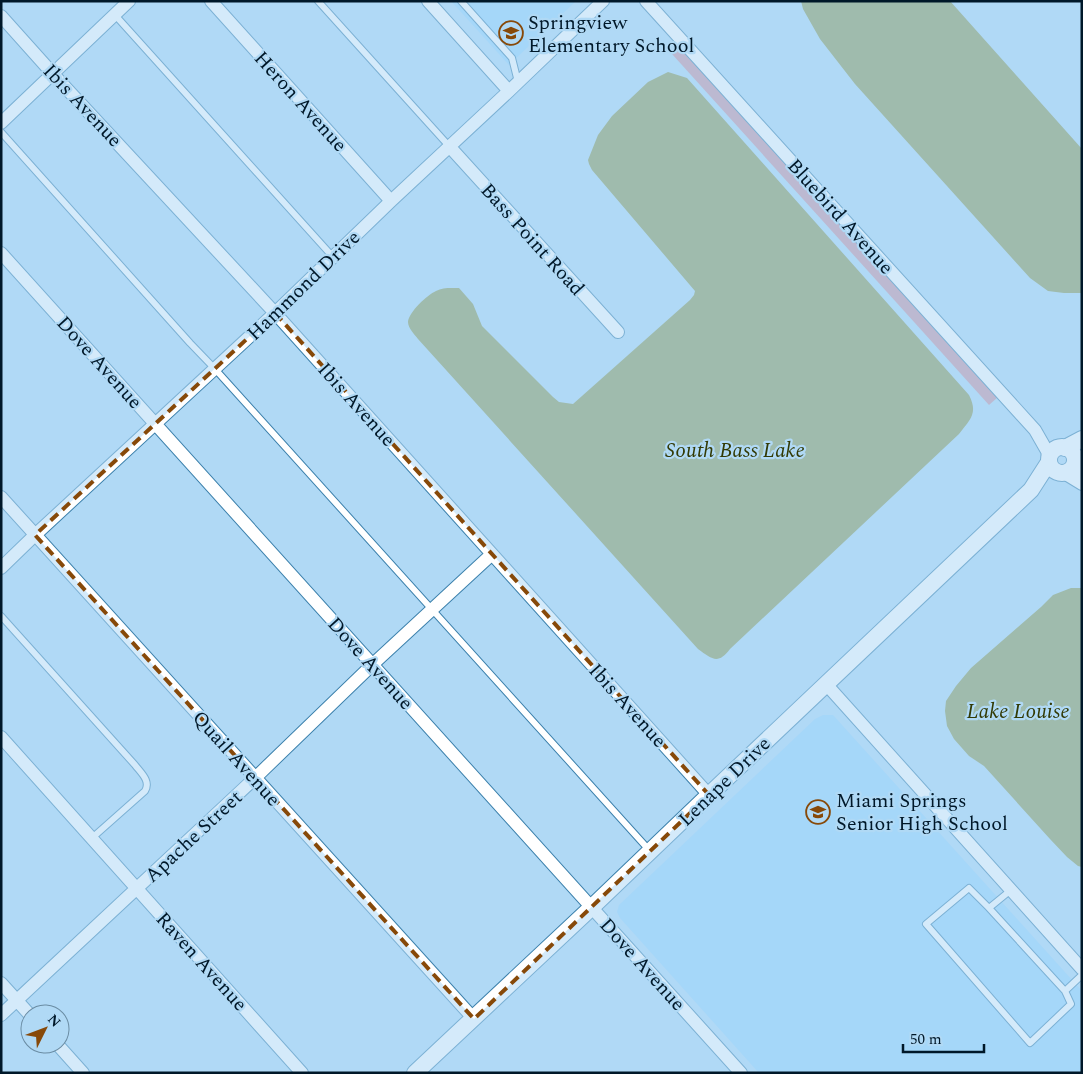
<svg xmlns="http://www.w3.org/2000/svg" width="1083" height="1074" font-family="Spectral,serif">
  <style>
    .built { fill: #97d4fd }
    .green { fill: #c993a4 }
    .water { fill: #899754 }
    .lines { fill: none; stroke-linecap: round; stroke-linejoin: round }
    .service-casing { stroke: #3c81ac; stroke-width: 8 }
    .minor-casing { stroke: #3c81ac; stroke-width: 14 }
    .tertiary-casing { stroke: #3c81ac; stroke-width: 18 }
    .service { stroke: #fff; stroke-width: 6 }
    .minor { stroke: #fff; stroke-width: 12 }
    .tertiary { stroke: #fff; stroke-width: 16 }
    .marked { fill: none; stroke: #874909; stroke-width: 4; stroke-dasharray: 10 6; stroke-linejoin: round }
    .labels { text-anchor: middle; stroke-width: 4.5; stroke-linejoin: round; paint-order: stroke }
    .poi-label { font-size: 20px; fill: #001829; stroke: #b0d9f5; text-anchor: start }
    .street-label { font-size: 20px; fill: #001829; stroke: #b0d9f5 }
    .water-label { font-size: 21px; font-style: italic; fill: #323a05; stroke: #b0d9f5 }
  </style>
  <rect width="100%" height="100%" fill="#b0d9f5"/>
  <!-- built -->
  <path class="built" d="M451,1H576L509,65Z
    M823,715H833L1082,991V1073H759L620,918L617,912L619,905L815,719Z"/>
  <!-- green -->
  <path class="green" d="M681,46L998,397L989,405L672,54Z"/>
  <!-- water -->
  <path class="water" d="M801,1H950L1082,149V293H1064L1048,291L1030,278L855,84L820,39L803,9Z
    M668,72L687,78L969,395C978,413 971,419 959,434L730,649C718,665 712,659 698,649L418,339C415,335 408,328 408,322C409,312 427,295 436,291C443,287 452,288 459,288L473,304L482,326L553,397L559,402L573,404L690,300L694,295L695,291L592,170L589,164L588,160L598,135L612,116L648,82Z
    M1071,588H1082V867L1078,866L1067,857L1050,839L984,766L969,756L954,739L947,726L945,711L946,701L956,686L971,668L1041,607L1053,595Z"/>
  <g class="lines">
    <!-- service casing -->
    <g class="service-casing">
      <path id="service" d="M318,1L449,146
        M461,1L512,58L518,82
        M115,15L333,257
        M1,132L190,343L215,369L650,851
        M1,616L135,765C141,773 151,781 145,791L92,838
        M1011,890L989,908L1065,991L1082,975
        M989,908L969,888L926,924L1030,1043L1071,1004L1065,991"/>
    </g>
    <!-- minor casing -->
    <g class="minor-casing">
      <path id="minor" d="M211,1L391,201
        M428,1L509,91
        M646,1L1035,430L1047,451L1049,459
        M1,16L53,74L275,313L709,795
        M1,123L129,1
        M449,146L618,332
        M1,253L741,1073
        M1074,463L1082,478
        M1064,473L1082,484
        M1,497L474,1019
        M1,568L35,535L275,313L391,201L509,91L603,1
        M826,684L1082,969
        M1,737L302,1073
        M1,983L30,1015
        M1,1015L255,778L372,665L492,554
        M57,1044L83,1073"/>
    </g>
    <!-- tertiary casing -->
    <g class="tertiary-casing">
      <path id="tertiary" d="M1049 460a13 13 0 1 1 26 0a13 13 0 1 1-26 0Z
        M1065,448L1082,439
        M415,1073L592,907L709,795L1031,490L1049,462"/>
    </g>
    <!-- service -->
    <use href="#service" class="service"/>
    <!-- minor -->
    <use href="#minor" class="minor"/>
    <!-- tertiary -->
    <use href="#tertiary" class="tertiary"/>
  </g>
  <!-- marked area -->
  <path d="M0 0H1083V1074H0ZM275,313L709,795L474,1019L35,535Z" fill="#b0d9f5" fill-opacity=".55" fill-rule="evenodd"/>
  <path class="marked" d="M275,313L709,795L474,1019L35,535Z"/>
  <!-- icons -->
  <defs>
    <g id="school-ring" transform="scale(1.25)"><circle r="9.5" fill="#b0d9f5" stroke="#874909" stroke-width="1.5"/><path d="M0-5L7-2L0 1L-7-2ZM-4 1L0 2.5L4 1V4Q0 6-4 4Z" fill="#874909"/></g>
  </defs>
  <g fill-rule="evenodd">
    <use href="#school-ring" x="511" y="33"/>
    <use href="#school-ring" x="818" y="812"/>
  </g>
  <g class="labels">
    <!-- poi labels -->
    <g class="poi-label">
      <text x="528" y="29">Springview<tspan x="528" dy="23">Elementary School</tspan></text>
      <text x="836" y="807">Miami Springs<tspan x="836" dy="23">Senior High School</tspan></text>
    </g>
    <!-- street labels -->
    <g class="street-label">
      <text transform="translate(301 101) rotate(48)" y="7">Heron Avenue</text>
      <text transform="translate(83 105) rotate(47)" y="7">Ibis Avenue</text>
      <text transform="translate(841 216) rotate(48)" y="7">Bluebird Avenue</text>
      <text transform="translate(533 239) rotate(48)" y="7">Bass Point Road</text>
      <text transform="translate(303 285) rotate(-44)" y="7">Hammond Drive</text>
      <text transform="translate(100 362) rotate(48)" y="7">Dove Avenue</text>
      <text transform="translate(357 404) rotate(48)" y="7">Ibis Avenue</text>
      <text transform="translate(371 663) rotate(48)" y="7">Dove Avenue</text>
      <text transform="translate(628 705) rotate(48)" y="7">Ibis Avenue</text>
      <text transform="translate(237 758) rotate(48)" y="7">Quail Avenue</text>
      <text transform="translate(724 781) rotate(-44)" y="7">Lenape Drive</text>
      <text transform="translate(193 836) rotate(-43)" y="7">Apache Street</text>
      <text transform="translate(202 961) rotate(48)" y="7">Raven Avenue</text>
      <text transform="translate(643 964) rotate(48)" y="7">Dove Avenue</text>
    </g>
    <!-- water labels -->
    <g class="water-label">
      <text x="735" y="457">South Bass Lake</text>
      <text x="1018" y="718">Lake Louise</text>
    </g>
  </g>
  <!-- border -->
  <rect width="1083" height="1074" fill="none" stroke="#001829" stroke-width="5"/>
  <!-- north arrow -->
  <g transform="translate(45 1029) rotate(48)"><circle r="24" fill="#b0d9f5" stroke="#6a8ca3"/>
  <path d="M0-4L9 19L0 12L-9 19Z" fill="#874909"/>
  <text y="-8" font-size="14" font-weight="bold" text-anchor="middle" fill="#001829">N</text>
  </g>
  <!-- scale -->
  <path d="M903 1044v8h81v-8" fill="none" stroke="#001829" stroke-width="2.5"/>
  <text x="910" y="1044" font-size="15" fill="#001829" stroke="#b0d9f5" stroke-width="4" paint-order="stroke">50 m</text>
</svg>
